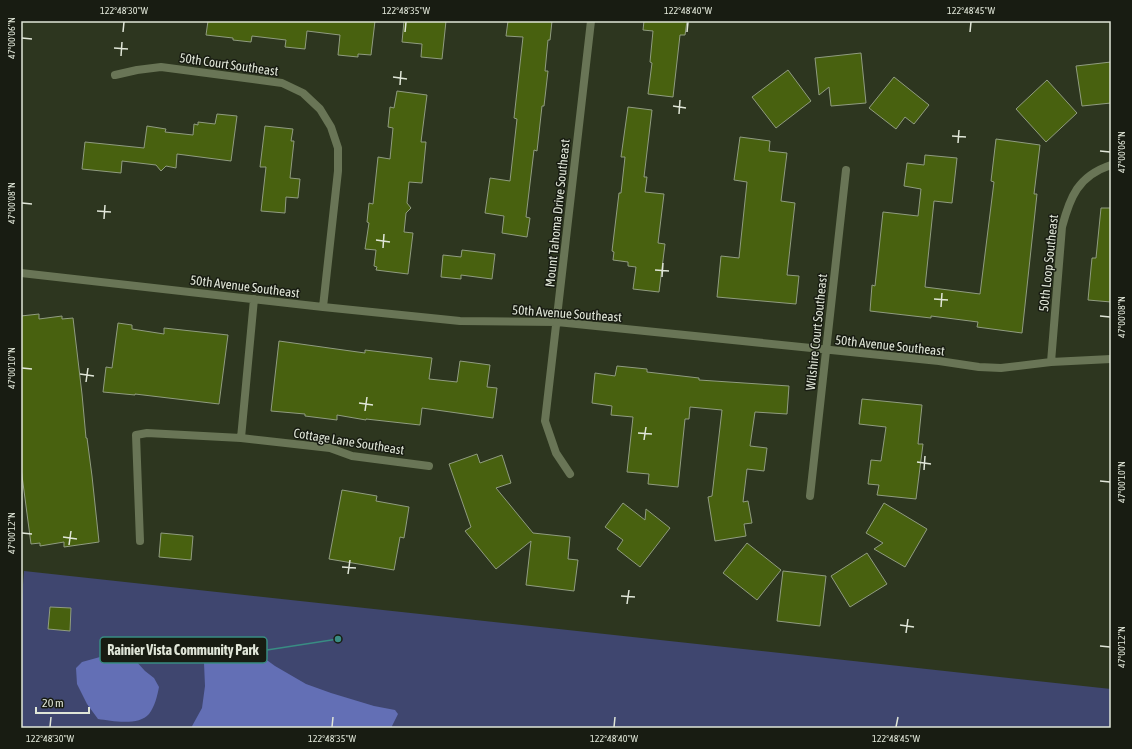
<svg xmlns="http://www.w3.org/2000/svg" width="1132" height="749" font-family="'Asap Condensed',sans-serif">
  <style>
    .green { fill: #3f466f }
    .water { fill: #636fb5 }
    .building { fill: #48610f; stroke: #909c80 }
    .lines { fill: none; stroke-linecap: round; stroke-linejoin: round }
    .street { stroke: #697556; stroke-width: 8 }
    .ticks { fill: none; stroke: #e0e6d8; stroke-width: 1.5 }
    .labels { text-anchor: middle; stroke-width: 3; stroke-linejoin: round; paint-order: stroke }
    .street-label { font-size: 13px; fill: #e0e6d8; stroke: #181c12 }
    .leader { fill: none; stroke: #398c83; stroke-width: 1.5 }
    .callout-dot { fill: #398c83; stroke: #181c12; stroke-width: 1.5 }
    .callout { fill: #181c12; stroke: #398c83; stroke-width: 1.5 }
    .callout-label { font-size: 14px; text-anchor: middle; font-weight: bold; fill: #e0e6d8 }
    .neatline { fill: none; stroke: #e0e6d8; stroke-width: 1.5 }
    .ticks-label { font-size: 10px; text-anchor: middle; fill: #e0e6d8 }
  </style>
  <rect width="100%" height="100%" fill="#2d361f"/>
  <!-- green -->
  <path class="green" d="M24,571L1111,689V728H21V611Z"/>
  <!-- water -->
  <path class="water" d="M225,643L246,645L275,666L306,684L331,693L374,706L395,710L398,714L392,726V728H191L202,708L205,686L204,663L212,647Z
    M119,653L135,660L145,671L154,678L159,687C157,697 155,706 149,714C139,726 112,721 98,719L87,704L77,684L76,668L82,662L100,657Z"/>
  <!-- building -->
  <path class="building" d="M208,21H375L371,55L358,54V57L338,55L340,35L307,31L305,49L285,47L286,40L252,36L251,42L233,40V38L206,35Z
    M404,21H446L442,59L421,57L422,44L402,42Z
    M508,21H552L550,40H548L545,71H548L544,106H542L537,151L534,150L526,217L530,218L527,237L502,233L504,216L485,213L490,178L510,181L517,119L514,118L523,37L506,36Z
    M644,21H687L685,35H680L673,97L648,94L652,63L650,62L653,31L643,30Z
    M861,53L866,103L831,106L829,87L819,95L815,58Z
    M1111,62V103L1082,106L1076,66Z
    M788,70L811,101L776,128L752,97Z
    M894,77L929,105L914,124L905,117L896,129L869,108Z
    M1047,80L1077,113L1046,142L1016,109Z
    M397,91L427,95L421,142H426L422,183L409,182L407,203L411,208L406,213L404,232L413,233L408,274L376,270L377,267L374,266L376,250L365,249L369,223L367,222L369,203L373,204L378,157L390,159L393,128L388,127L390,107L394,108Z
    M628,107L652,110L644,177H647L645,192L664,194L658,243L665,244L659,292L633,289L636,267L628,266V262L613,260L614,252L612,251L619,193H621L625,157H621Z
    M217,114L237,116L231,161L177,154L176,168L166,166L161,171L156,165L122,161L121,173L82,169L85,142L144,148L147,126L166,129L165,132L193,135L194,124L198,125V122L215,124Z
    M265,126L293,129L291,141H294L290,178L300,179L298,198L286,197L285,213L261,211L266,167H260Z
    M740,137L770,141L769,151L787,153L781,201L795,203L787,275L799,276L796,304L717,297L721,256L739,258L747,182L734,180Z
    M996,139L1040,145L1034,194H1037L1022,333L977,327L978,322L931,316V318L870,311L872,285L875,286L883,212L918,216L921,189L904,186L907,163L924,165L925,155L957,158L952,203L934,201L925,287L980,294L994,182L991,181Z
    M1101,208H1111V302L1088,300L1092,258H1096Z
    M462,250L495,254L492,279L461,275V279L441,277L443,255L461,257Z
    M39,314V319L62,316V319L73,318L82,394L86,438H87L92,476L99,542L64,547V542L40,546V543L31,544L21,468V316Z
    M118,323L132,325V329L164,334V328L228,335L219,404L135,394V395L103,392L106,367L112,368Z
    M279,341L365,353V350L432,358L429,379L457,382L460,361L490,365L487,387L497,388L493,418L422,408L420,425L366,419V420L337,415V420L305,416V414L271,411Z
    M617,366L647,369V372L699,378V380L789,386L787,414L755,412L750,446L767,448L764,471L747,469L743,502L748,501L752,523L744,524L746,536L715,541L708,497L712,496L722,410L690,407L689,419H685L678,487L648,484L649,474L627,472L633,417L611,415L612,406L592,403L595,373L615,376Z
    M862,399L922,405L918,444H923L916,499L877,495L879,485L868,484L871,460L881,461L886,427L859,424Z
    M477,454L480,463L502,455L511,483L496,488L533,533L570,537L568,559L578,560L574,591L526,585L531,541L496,569L465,531L471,527L449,464Z
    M342,490L377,496L376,501L409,507L404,538L400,537L394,570L329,559Z
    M623,503L645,520L646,509L670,528L640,567L617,549L623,540L605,527Z
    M884,503L927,529L905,567L874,549L883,543L866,533Z
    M161,533L193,536L191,560L159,557Z
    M747,543L781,570L757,600L723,573Z
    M867,553L887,584L850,607L831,576Z
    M783,571L826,576L820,626L777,621Z
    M50,607L71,608L70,631L48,629Z"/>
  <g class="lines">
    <!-- street -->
    <path class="street" d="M115,75L137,70L161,67L282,83L303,93L320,109L331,127L338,148V171L323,307
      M21,273L323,307L460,321L557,322L939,361L979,367L1001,368L1051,362L1111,359
      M1051,362L1062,227C1070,197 1078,176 1111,165
      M241,438L254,299
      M570,474L556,453L545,421L591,21
      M810,496L846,170
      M140,541L136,435L147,433L241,438L330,448L352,456L429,466"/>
  </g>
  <!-- ticks -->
  <path class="ticks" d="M123,32L124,22M405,32L406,22M687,32L688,22M970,32L971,22M22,38L32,39M114,48L128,49M121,56L122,42M393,77L407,79M400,85L401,71M673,106L686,108M679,114L680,100M952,136L966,137M958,143L959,130M1100,151L1110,152M22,203L32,204M97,211L111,212M104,219L105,205M376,240L390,242M383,248L384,234M655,270L669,271M662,277L663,263M934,299L948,300M941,307L942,293M1100,316L1110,317M22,368L32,369M80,374L94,376M86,382L88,368M359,403L373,405M365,411L367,397M638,433L652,434M644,440L646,427M917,462L931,464M924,470L925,456M1100,481L1110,482M22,533L32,534M63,537L77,539M69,545L71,531M342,567L356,568M348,574L350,560M621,596L635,597M627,604L629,590M900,625L914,627M906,633L908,619M1100,646L1110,647M50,727L51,717M332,727L333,717M614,727L615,717M896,727L898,717"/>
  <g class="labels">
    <!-- street labels -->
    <g class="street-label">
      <text transform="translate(229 64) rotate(8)" y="5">50th Court Southeast</text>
      <text transform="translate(557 213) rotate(-84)" y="5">Mount Tahoma Drive Southeast</text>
      <text transform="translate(1048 263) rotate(-84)" y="5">50th Loop Southeast</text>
      <text transform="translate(245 286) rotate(7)" y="5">50th Avenue Southeast</text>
      <text transform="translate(567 313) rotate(4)" y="5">50th Avenue Southeast</text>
      <text transform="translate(816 332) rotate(-84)" y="5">Wilshire Court Southeast</text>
      <text transform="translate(890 345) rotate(6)" y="5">50th Avenue Southeast</text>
      <text transform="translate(349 441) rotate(9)" y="5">Cottage Lane Southeast</text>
    </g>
  </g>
  <!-- callouts -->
  <path class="leader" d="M338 639L267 650"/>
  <circle class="callout-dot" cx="338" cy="639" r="4"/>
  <rect class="callout" x="100" y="637" width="167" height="26" rx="4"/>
  <g class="callout-label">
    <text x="183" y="655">Rainier Vista Community Park</text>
  </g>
  <!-- border -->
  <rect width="1132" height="749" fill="none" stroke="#181c12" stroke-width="44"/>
  <!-- scale -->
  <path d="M36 707v6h53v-6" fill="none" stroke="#e0e6d8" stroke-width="2"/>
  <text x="42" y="707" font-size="12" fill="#e0e6d8" stroke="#181c12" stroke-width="3" paint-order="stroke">20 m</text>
  <rect x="22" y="22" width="1088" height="705" class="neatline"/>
  <g class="ticks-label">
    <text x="124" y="14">122°48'30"W</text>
    <text x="406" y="14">122°48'35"W</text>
    <text x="688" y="14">122°48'40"W</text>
    <text x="971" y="14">122°48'45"W</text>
    <text transform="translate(11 38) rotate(-90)" y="4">47°00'06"N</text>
    <text transform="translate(1121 152) rotate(-90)" y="4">47°00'06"N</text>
    <text transform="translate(11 203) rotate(-90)" y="4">47°00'08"N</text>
    <text transform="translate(1121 317) rotate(-90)" y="4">47°00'08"N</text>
    <text transform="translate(11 368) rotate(-90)" y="4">47°00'10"N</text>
    <text transform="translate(1121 482) rotate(-90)" y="4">47°00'10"N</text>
    <text transform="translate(11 533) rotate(-90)" y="4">47°00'12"N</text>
    <text transform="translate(1121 647) rotate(-90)" y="4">47°00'12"N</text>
    <text x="50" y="742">122°48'30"W</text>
    <text x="332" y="742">122°48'35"W</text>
    <text x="614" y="742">122°48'40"W</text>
    <text x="896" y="742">122°48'45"W</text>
  </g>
</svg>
